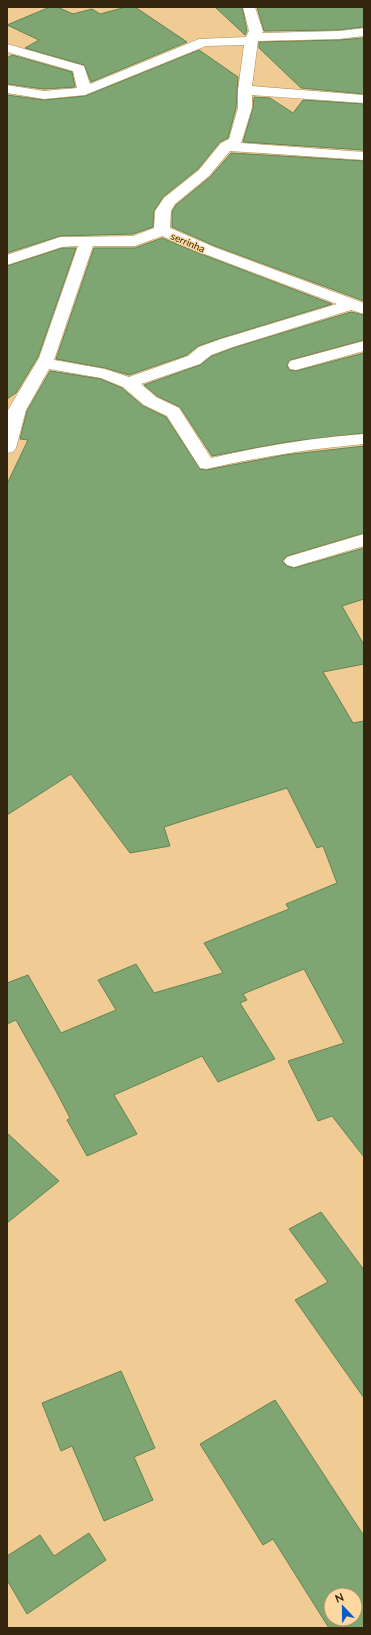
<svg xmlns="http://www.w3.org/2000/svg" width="371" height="1635" font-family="'Nunito Sans',sans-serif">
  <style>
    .building { fill: #7fa572; stroke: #608553; fill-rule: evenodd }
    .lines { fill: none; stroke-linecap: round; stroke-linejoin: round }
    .minor-casing { stroke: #af8d56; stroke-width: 1 }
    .minor { fill: #fff; fill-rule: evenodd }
    .labels { text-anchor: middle; stroke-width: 3; stroke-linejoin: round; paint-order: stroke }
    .far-street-label { font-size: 10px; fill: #33250e; stroke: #fdd8a0 }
  </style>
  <rect width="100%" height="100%" fill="#f0cb93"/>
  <!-- building -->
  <path class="building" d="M50,7H57L73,14L92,9L100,14L126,7H135L187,42L91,82L84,65L25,48L39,40L7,25Z
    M215,7H242L247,31L245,35Z
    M257,7H364V27L339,30L264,31Z
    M364,38V94L301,88L259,48V42L339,40Z
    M199,50L238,77L236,108L228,138L220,142L198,169L163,197L154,211L153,227L133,234L60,236L7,253V95L44,100L85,96Z
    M12,55L72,72L75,87L44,89L7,84V58Z
    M254,97L270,98L293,113L303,100L364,104V150L243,142L253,108Z
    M231,153L364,161V301L215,246L172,227V211L176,205L210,177Z
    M162,238L201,254L332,304L221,338L198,346L187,355L129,375L105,368L56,359L94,248H135Z
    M62,248H76L38,357L16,393L7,399V266Z
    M351,312L364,315V340L290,360L287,366L290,370L296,371L364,353V433L287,442L212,456L180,407L157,396L144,385L200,365L212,356L233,348Z
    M50,371L101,379L122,388L143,406L166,417L200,469L206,470L285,455L364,446V533L287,556L282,561L287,566L294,568L364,548V599L342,606L364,645V664L323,672L353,723L364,721V1157L332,1116L318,1121L288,1061L344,1043L304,969L243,994L247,1000L240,1003L275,1059L218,1082L202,1056L114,1095L137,1134L87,1156L67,1120L70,1118L56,1091L16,1020L7,1024V983L28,975L61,1033L116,1010L98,980L136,964L154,993L223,973L204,943L289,909L286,904L337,883L323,846L317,848L287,788L164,827L170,846L130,853L71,774L7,815V484L28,440L20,439L27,411Z
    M7,1133L59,1181L7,1223Z
    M321,1212L364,1270V1398L295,1300L328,1282L289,1229Z
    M121,1371L155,1448L134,1457L153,1500L104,1521L72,1446L61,1451L42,1403Z
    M275,1400L364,1536V1628H329L273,1539L263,1545L200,1444ZM331,1595H355V1619H331Z
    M89,1533L106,1560L27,1614L7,1580V1556L40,1535L54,1556Z"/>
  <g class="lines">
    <!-- minor casing -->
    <g class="minor-casing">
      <path id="minor" d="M243,7H255L263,31L262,33L339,31L364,28V36L339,39L258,41L252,86L364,95V103L252,95V108L241,143L364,152V160L230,151L209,176L175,204L171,211L170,228L214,247L364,303V314L351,310L233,347L211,355L200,364L141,384L156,397L179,408L211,458C262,446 312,438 364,434V444C309,449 260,457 206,469L200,468L167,416L144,405L123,387L101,378L49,369L26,410L16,448L13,452L7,453L8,410L39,358L78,246L62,247L7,265V255L60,237L133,236L154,228L155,211L164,198L199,170L221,143L229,139L238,108V90L244,45L206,46L85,95L44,99L7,93V85L44,91L77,88L73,71L7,52V44L84,66L90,84L199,39L246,37L249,31ZM162,236L202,253L337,304L221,339L199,347L188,356L129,377L105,369L54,360L93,246H135Z
        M364,341V351L296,370L290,369L288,365L290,361Z
        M364,534V546L294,567L287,565L284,561L287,557Z"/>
    </g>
    <!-- minor -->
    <use href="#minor" class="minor"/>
  </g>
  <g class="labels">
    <!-- far-street labels -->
    <g class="far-street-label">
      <text transform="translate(188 242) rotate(23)" y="4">serrinha</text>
    </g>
  </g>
  <!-- border -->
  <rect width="371" height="1635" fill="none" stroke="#33250e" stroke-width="16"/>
  <!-- north arrow -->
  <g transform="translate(343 1607) rotate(338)"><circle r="19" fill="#fdd8a0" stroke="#ac9066"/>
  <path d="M0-3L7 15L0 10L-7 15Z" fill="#055cc5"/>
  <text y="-6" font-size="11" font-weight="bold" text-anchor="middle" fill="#33250e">N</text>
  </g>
</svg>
